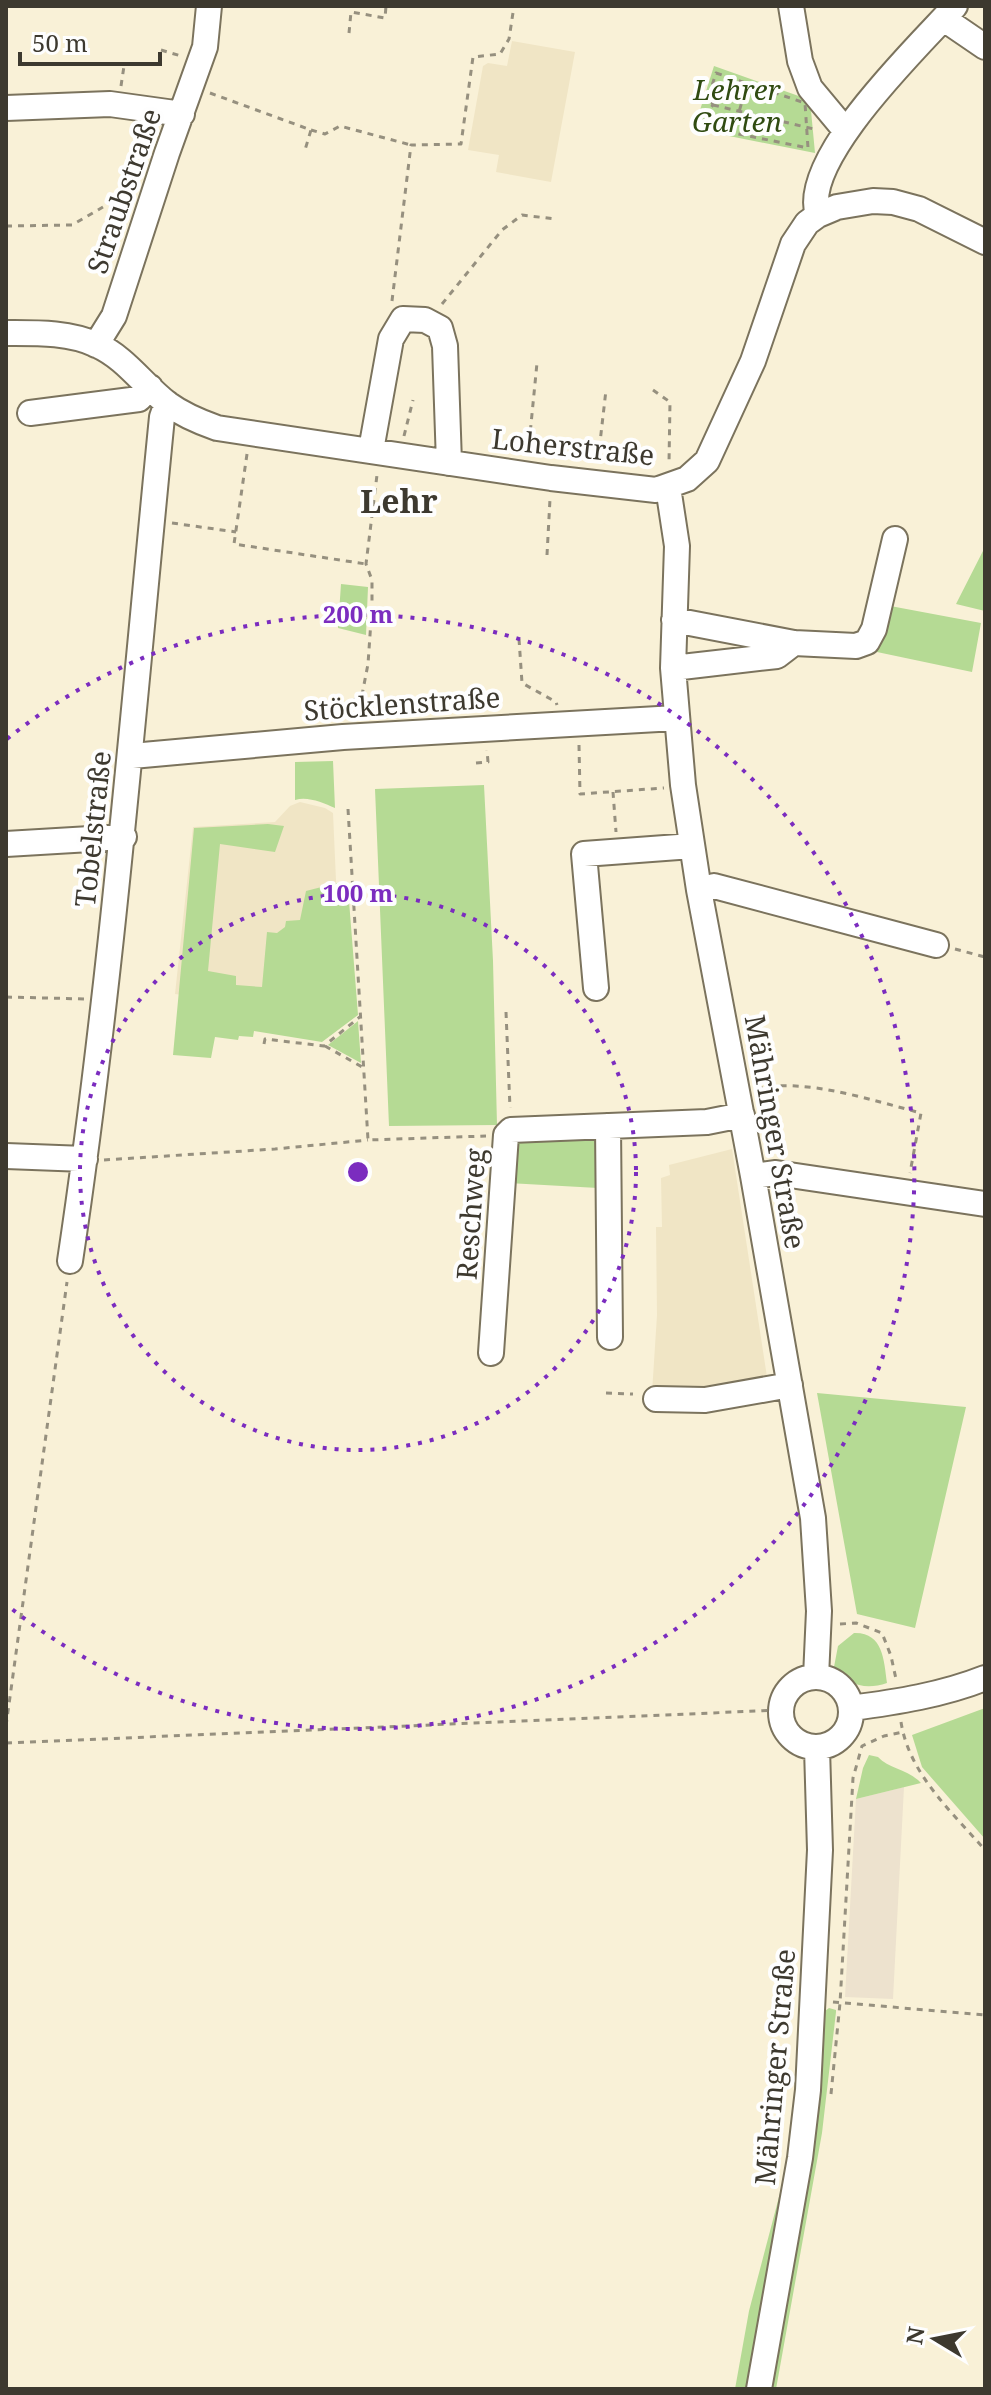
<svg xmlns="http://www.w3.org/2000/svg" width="991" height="2395" font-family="'Noto Serif',serif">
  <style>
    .industrial { fill: #ede2ce }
    .built { fill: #f0e5c5 }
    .green { fill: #b5da94 }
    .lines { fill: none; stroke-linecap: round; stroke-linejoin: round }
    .minor-casing { stroke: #7b735d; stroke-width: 28 }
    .path { stroke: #96907f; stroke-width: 3; stroke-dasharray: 6 6; stroke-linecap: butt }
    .minor { stroke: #fff; stroke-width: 24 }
    .ring { fill: none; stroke: #7b2cbf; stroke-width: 4; stroke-dasharray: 4 8 }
    .labels { text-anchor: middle; stroke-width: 8; stroke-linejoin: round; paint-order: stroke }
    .park-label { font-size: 28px; font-style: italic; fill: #304b11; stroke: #fefefe }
    .street-label { font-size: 28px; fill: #3d392f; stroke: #fefefe }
    .quarter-label { font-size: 32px; font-weight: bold; fill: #3d392f; stroke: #fefefe }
    .centre { fill: #7b2cbf; stroke: #fefefe; stroke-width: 4 }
    .ring-label { font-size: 24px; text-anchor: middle; font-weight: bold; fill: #7b2cbf; stroke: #fefefe; stroke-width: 8; stroke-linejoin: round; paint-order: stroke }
  </style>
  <rect width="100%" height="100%" fill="#f9f1d7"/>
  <!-- industrial -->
  <path class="industrial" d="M904,1787L893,1999L845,1997L856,1799Z"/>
  <!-- built -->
  <path class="built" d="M512,41L575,52L551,182L496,172L499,155L468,150L483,66L488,63L507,66Z
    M300,802L325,808L333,813L342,1015L175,994L193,827L275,822L290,806Z
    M732,1149L767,1377L704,1391L652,1393L657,1315L656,1227H662L661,1178L670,1175L669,1165Z"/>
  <!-- green -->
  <path class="green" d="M714,66L810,100L815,153L694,129Z
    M985,547V611L956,604Z
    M341,584L368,587L366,635L338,628Z
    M885,605L981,623L972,672L877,652Z
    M333,761L335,808C323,803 308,796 295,800V762Z
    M484,785L493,961L497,1125L389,1126L375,789Z
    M268,824L284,826L275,852L220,844L208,971L236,976V985L262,987L267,932L277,933L285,927L286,921L300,920L306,891L341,882L348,888L358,1015L322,1042L254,1031L253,1037L239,1036L238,1040L215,1037L211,1058L173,1055L194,828Z
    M358,1021L361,1063L328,1045Z
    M596,1133L598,1188L508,1183L510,1148L524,1138Z
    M817,1393L966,1407L915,1628L857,1614Z
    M854,1633C883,1632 884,1660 887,1683C866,1690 848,1686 834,1667L838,1646Z
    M985,1708V1839L922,1767L912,1735Z
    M869,1755L878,1757C889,1769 908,1769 921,1783L856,1799L863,1768Z
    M829,2008L836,2010V2012L822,2133L776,2389H766L821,2014Z
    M790,2155L749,2389H735L749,2311Z"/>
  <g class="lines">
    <!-- minor casing -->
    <g class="minor-casing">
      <path id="minor" d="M791,6L800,61L810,88L845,130
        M944,19L985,47
        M6,108L110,104L182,114
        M818,215C799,160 919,46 955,6
        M6,333C36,333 69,332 97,345C126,358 143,385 168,404C183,415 200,422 217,428L551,478L656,490L687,479L707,461L753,361L793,244L807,223L818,215L837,207L873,201L893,202L919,209L985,242
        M96,345L114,316L167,153L205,47L209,6
        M30,413L139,399L150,387
        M371,450L391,339L403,319L425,320L440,328L445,346L449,463
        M668,487L677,546L673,668L683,785L699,890L753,1176L813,1518L819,1611L816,1677
        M674,620L794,643L856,646L867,642L874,629L895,539
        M673,668L777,656L794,643
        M132,756L343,737L676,718
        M6,844L124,837
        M699,890L714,886L936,945
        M596,988L584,854L692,846
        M608,1126L610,1337
        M6,1156L85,1159
        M753,1176L776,1173L985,1204
        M70,1261C112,981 134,699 162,417L167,403
        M491,1353L506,1135L511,1130L707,1122L742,1115
        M656,1399L705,1400L790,1385
        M781 1712a35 35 0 1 1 70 0a35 35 0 1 1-70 0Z
        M851,1708C897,1702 942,1695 985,1678
        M759,2389L800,2158L808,2090L820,1850L817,1748"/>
    </g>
    <!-- path -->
    <path class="path" d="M349,33L351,12L385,18L386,6
      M161,50L181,56
      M716,73L805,103L808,148L699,126L704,110H709L713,105L709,95Z
      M121,86L124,66
      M210,93L311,130L305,150
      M713,105L818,130
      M311,130L325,134L340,126L411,145
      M733,133L747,84
      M6,226L72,225L103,207
      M392,301L411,145L461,144L473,57L500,54L509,39L514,6
      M442,304L502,230L522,215L555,219
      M653,390L670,402L669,463
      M404,436L413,400
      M247,454L234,544L366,564
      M528,455L537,363
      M598,460L606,390
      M172,523L236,532
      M547,555L550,499
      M519,639L522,683L556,702L557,705
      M341,708L362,695L368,664L372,606V580L366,564L377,475
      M579,745L580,794L664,788
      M476,763L488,762L487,750
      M613,792L616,832
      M348,809L368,1140L486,1136
      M955,949L985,957
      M6,997L85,999
      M506,1012L510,1108
      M264,1044L265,1039L324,1046L361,1016
      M325,1046L364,1068
      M757,1089C804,1077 874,1101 921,1113L910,1173
      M104,1160L275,1149L368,1140
      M606,1393L633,1394
      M840,1624L856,1623L882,1633L891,1656L896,1679
      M901,1722C909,1774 952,1812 985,1850
      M6,1726L67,1282
      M6,1743L781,1710
      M833,2002L985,2015
      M831,2094L840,2003L853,1778L862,1746L884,1736L903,1732"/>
    <!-- minor -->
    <use href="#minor" class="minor"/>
  </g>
  <!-- distance rings -->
  <g class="ring">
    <circle cx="358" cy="1172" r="278"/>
    <path d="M7 739A557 557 0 1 1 7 1605"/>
  </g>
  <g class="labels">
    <!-- park labels -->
    <g class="park-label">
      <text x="737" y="100">Lehrer<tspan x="737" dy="32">Garten</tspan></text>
    </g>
    <!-- street labels -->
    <g class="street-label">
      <text transform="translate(124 191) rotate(-71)" y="10">Straubstraße</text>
      <text transform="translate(573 447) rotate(6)" y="10">Loherstraße</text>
      <text transform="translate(402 704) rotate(-4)" y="10">Stöcklenstraße</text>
      <text transform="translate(93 829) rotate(-84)" y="10">Tobelstraße</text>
      <text transform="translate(775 1132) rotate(80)" y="10">Mähringer Straße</text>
      <text transform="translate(471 1214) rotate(-86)" y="10">Reschweg</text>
      <text transform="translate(775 2067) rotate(-85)" y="10">Mähringer Straße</text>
    </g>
    <!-- quarter labels -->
    <g class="quarter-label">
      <text x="399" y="513">Lehr</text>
    </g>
  </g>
  <circle cx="358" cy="1172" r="12" class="centre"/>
  <g class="ring-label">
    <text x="358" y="623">200 m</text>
    <text x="358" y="902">100 m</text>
  </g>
  <!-- border -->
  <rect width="991" height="2395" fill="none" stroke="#3d392f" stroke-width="16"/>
  <!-- north arrow -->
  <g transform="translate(935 2339) rotate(280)" stroke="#fefefe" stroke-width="6" paint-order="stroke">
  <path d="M0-6L14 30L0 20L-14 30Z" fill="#3d392f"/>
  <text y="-12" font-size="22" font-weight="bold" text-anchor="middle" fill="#3d392f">N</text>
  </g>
  <!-- scale -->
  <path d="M20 52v12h140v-12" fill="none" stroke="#3d392f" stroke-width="4"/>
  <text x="32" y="52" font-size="24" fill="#3d392f" stroke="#fefefe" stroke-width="6" paint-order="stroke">50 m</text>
</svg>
